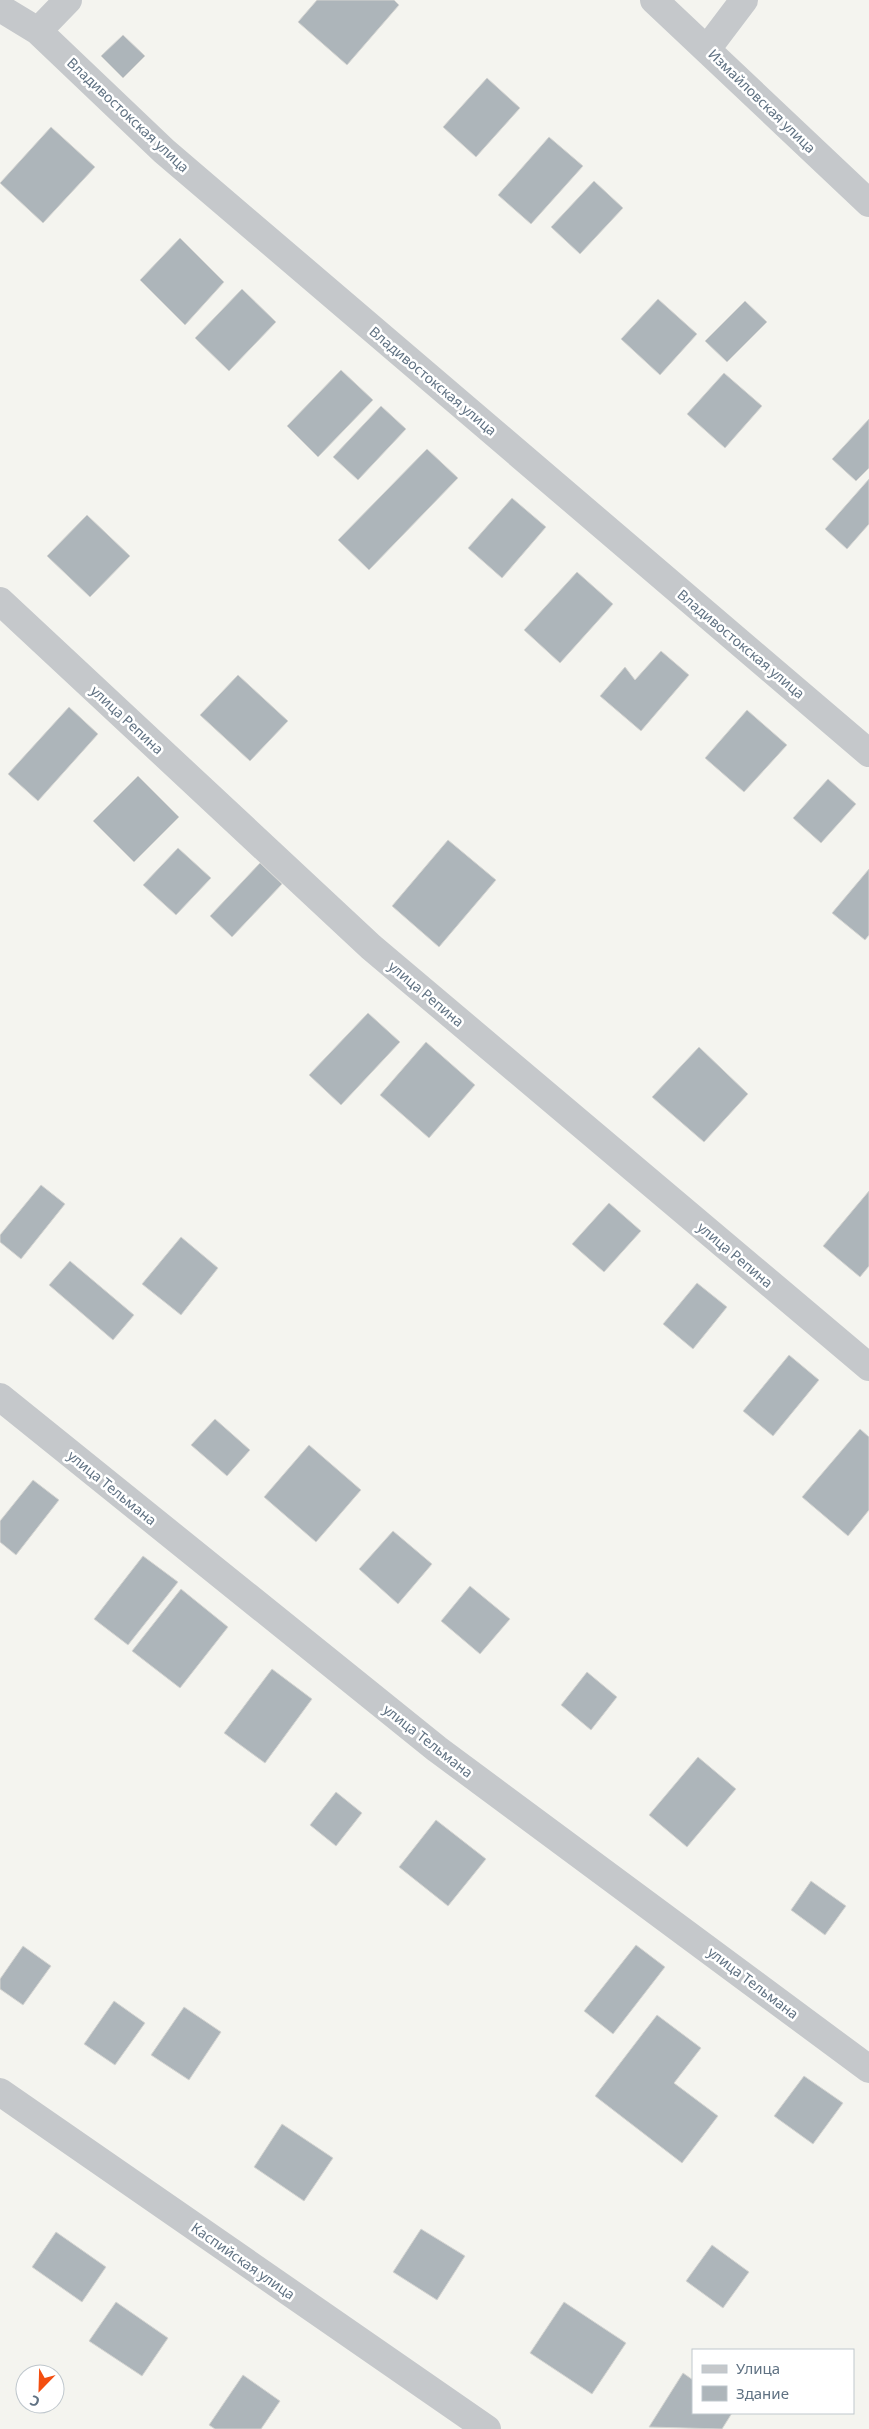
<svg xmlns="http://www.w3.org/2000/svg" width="869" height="2429" font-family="'Noto Sans',sans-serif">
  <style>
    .building { fill: #adb5ba; stroke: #d5d5d2 }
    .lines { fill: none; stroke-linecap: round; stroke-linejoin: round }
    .minor { stroke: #c5c8cb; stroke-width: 28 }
    .labels { text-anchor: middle; stroke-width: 5; stroke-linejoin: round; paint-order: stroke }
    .street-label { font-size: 14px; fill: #607283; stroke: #fff }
  </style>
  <rect width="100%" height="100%" fill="#f4f4ef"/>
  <!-- building -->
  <path class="building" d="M317,0H394L399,5L347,65L298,22Z
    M123,35L145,56L123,78L101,56Z
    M487,78L520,108L476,157L443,127Z
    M51,127L95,167L43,223L0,183Z
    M549,137L583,166L531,224L498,195Z
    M594,181L623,208L580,254L551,227Z
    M180,238L224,282L185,325L140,280Z
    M242,289L276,322L229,371L195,338Z
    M658,299L697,334L660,375L621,339Z
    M745,301L767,322L727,362L705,341Z
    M341,370L373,400L318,457L287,426Z
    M724,373L762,406L725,448L687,414Z
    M381,406L406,429L358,480L333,457Z
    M869,419V468L856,481L832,459Z
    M427,449L458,478L369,570L338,540Z
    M869,479V524L847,549L825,529Z
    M512,498L546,527L502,578L468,548Z
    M87,515L130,556L90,597L47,556Z
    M577,572L613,604L560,663L524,630Z
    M661,651L689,675L641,731L600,696L625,667L635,680Z
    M238,675L288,721L250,761L200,715Z
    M69,707L98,734L38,801L8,774Z
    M747,710L787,745L744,792L705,758Z
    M138,776L179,817L134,862L93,821Z
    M828,779L856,804L821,843L793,818Z
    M448,840L496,880L439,947L392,906Z
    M178,848L211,878L176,915L143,885Z
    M260,863L282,884L232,937L210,916Z
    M869,869V935L865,940L832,913Z
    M368,1013L400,1042L341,1105L309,1075Z
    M426,1042L475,1085L429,1138L380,1095Z
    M699,1047L748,1094L704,1142L652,1097Z
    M41,1185L65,1204L21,1259L0,1242V1235Z
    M869,1191V1266L860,1277L823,1246Z
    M609,1203L641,1231L604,1272L572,1244Z
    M181,1237L218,1268L181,1315L142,1284Z
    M70,1261L134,1315L113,1340L49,1285Z
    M697,1283L727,1307L693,1349L663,1324Z
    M789,1355L819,1380L773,1436L743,1411Z
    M215,1419L250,1450L227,1476L191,1445Z
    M860,1429L869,1437V1510L848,1536L802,1497Z
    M309,1445L361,1490L316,1542L264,1497Z
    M33,1480L59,1500L16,1555L0,1542V1521Z
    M393,1531L432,1564L398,1604L359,1569Z
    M143,1556L178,1582L128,1645L94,1619Z
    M470,1586L510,1619L480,1654L441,1621Z
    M181,1589L228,1627L180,1688L132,1651Z
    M272,1669L312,1699L265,1763L224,1733Z
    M587,1672L617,1697L591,1730L561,1705Z
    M698,1757L736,1789L687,1847L649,1815Z
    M336,1792L362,1813L336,1846L310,1825Z
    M436,1820L486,1859L448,1906L399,1867Z
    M811,1881L846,1906L825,1935L791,1910Z
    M636,1945L665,1967L613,2034L584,2011Z
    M23,1946L51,1966L23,2005L0,1989V1979Z
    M114,2001L145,2023L115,2065L84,2044Z
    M184,2007L221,2032L189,2080L151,2055Z
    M657,2015L701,2048L674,2083L718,2116L682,2163L595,2096Z
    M804,2076L843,2103L813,2144L774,2116Z
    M282,2124L333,2158L304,2201L254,2167Z
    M421,2229L465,2256L437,2300L393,2272Z
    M56,2232L106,2267L82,2302L32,2267Z
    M712,2245L749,2272L723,2308L686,2281Z
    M116,2302L168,2338L142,2376L89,2341Z
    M564,2302L626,2343L592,2394L530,2353Z
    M683,2373L693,2380V2413H732L722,2429L649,2427Z
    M243,2375L280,2401L261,2429H215L209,2425Z"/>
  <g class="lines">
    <!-- minor -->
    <path class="minor" d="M654,0L869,203
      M0,8L38,31L164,151L869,753
      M38,31L68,0
      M707,49L744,0
      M0,601L371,947L869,1367
      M0,1397L437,1749L869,2069
      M0,2092L487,2429"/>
  </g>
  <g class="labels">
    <!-- street labels -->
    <g class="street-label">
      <text transform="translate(762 101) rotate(44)" y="5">Измайловская улица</text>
      <text transform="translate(128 115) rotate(43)" y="5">Владивостокская улица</text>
      <text transform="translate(433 381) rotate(40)" y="5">Владивостокская улица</text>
      <text transform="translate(741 644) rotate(40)" y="5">Владивостокская улица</text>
      <text transform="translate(127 720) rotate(43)" y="5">улица Репина</text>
      <text transform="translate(426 994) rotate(40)" y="5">улица Репина</text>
      <text transform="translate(735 1255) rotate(40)" y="5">улица Репина</text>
      <text transform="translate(112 1488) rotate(39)" y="5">улица Тельмана</text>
      <text transform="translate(428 1741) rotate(38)" y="5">улица Тельмана</text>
      <text transform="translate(753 1983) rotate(37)" y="5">улица Тельмана</text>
      <text transform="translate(243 2261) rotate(35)" y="5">Каспийская улица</text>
    </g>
  </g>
  <!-- legend -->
  <rect x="692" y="2349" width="162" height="65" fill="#ffffff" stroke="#bfc7cd"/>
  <rect x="702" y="2365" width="25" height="8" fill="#c5c8cb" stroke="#bfc7cd"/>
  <text x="736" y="2374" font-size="15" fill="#607283">Улица</text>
  <rect x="702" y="2386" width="25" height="15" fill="#adb5ba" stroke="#bfc7cd"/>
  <text x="736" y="2399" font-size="15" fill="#607283">Здание</text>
  <!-- north arrow -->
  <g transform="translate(40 2389) rotate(203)"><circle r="24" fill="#ffffff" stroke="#bfc7cd"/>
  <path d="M0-4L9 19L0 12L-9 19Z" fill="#f34e10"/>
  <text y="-8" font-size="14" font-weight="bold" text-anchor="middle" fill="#607283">С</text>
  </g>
</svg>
